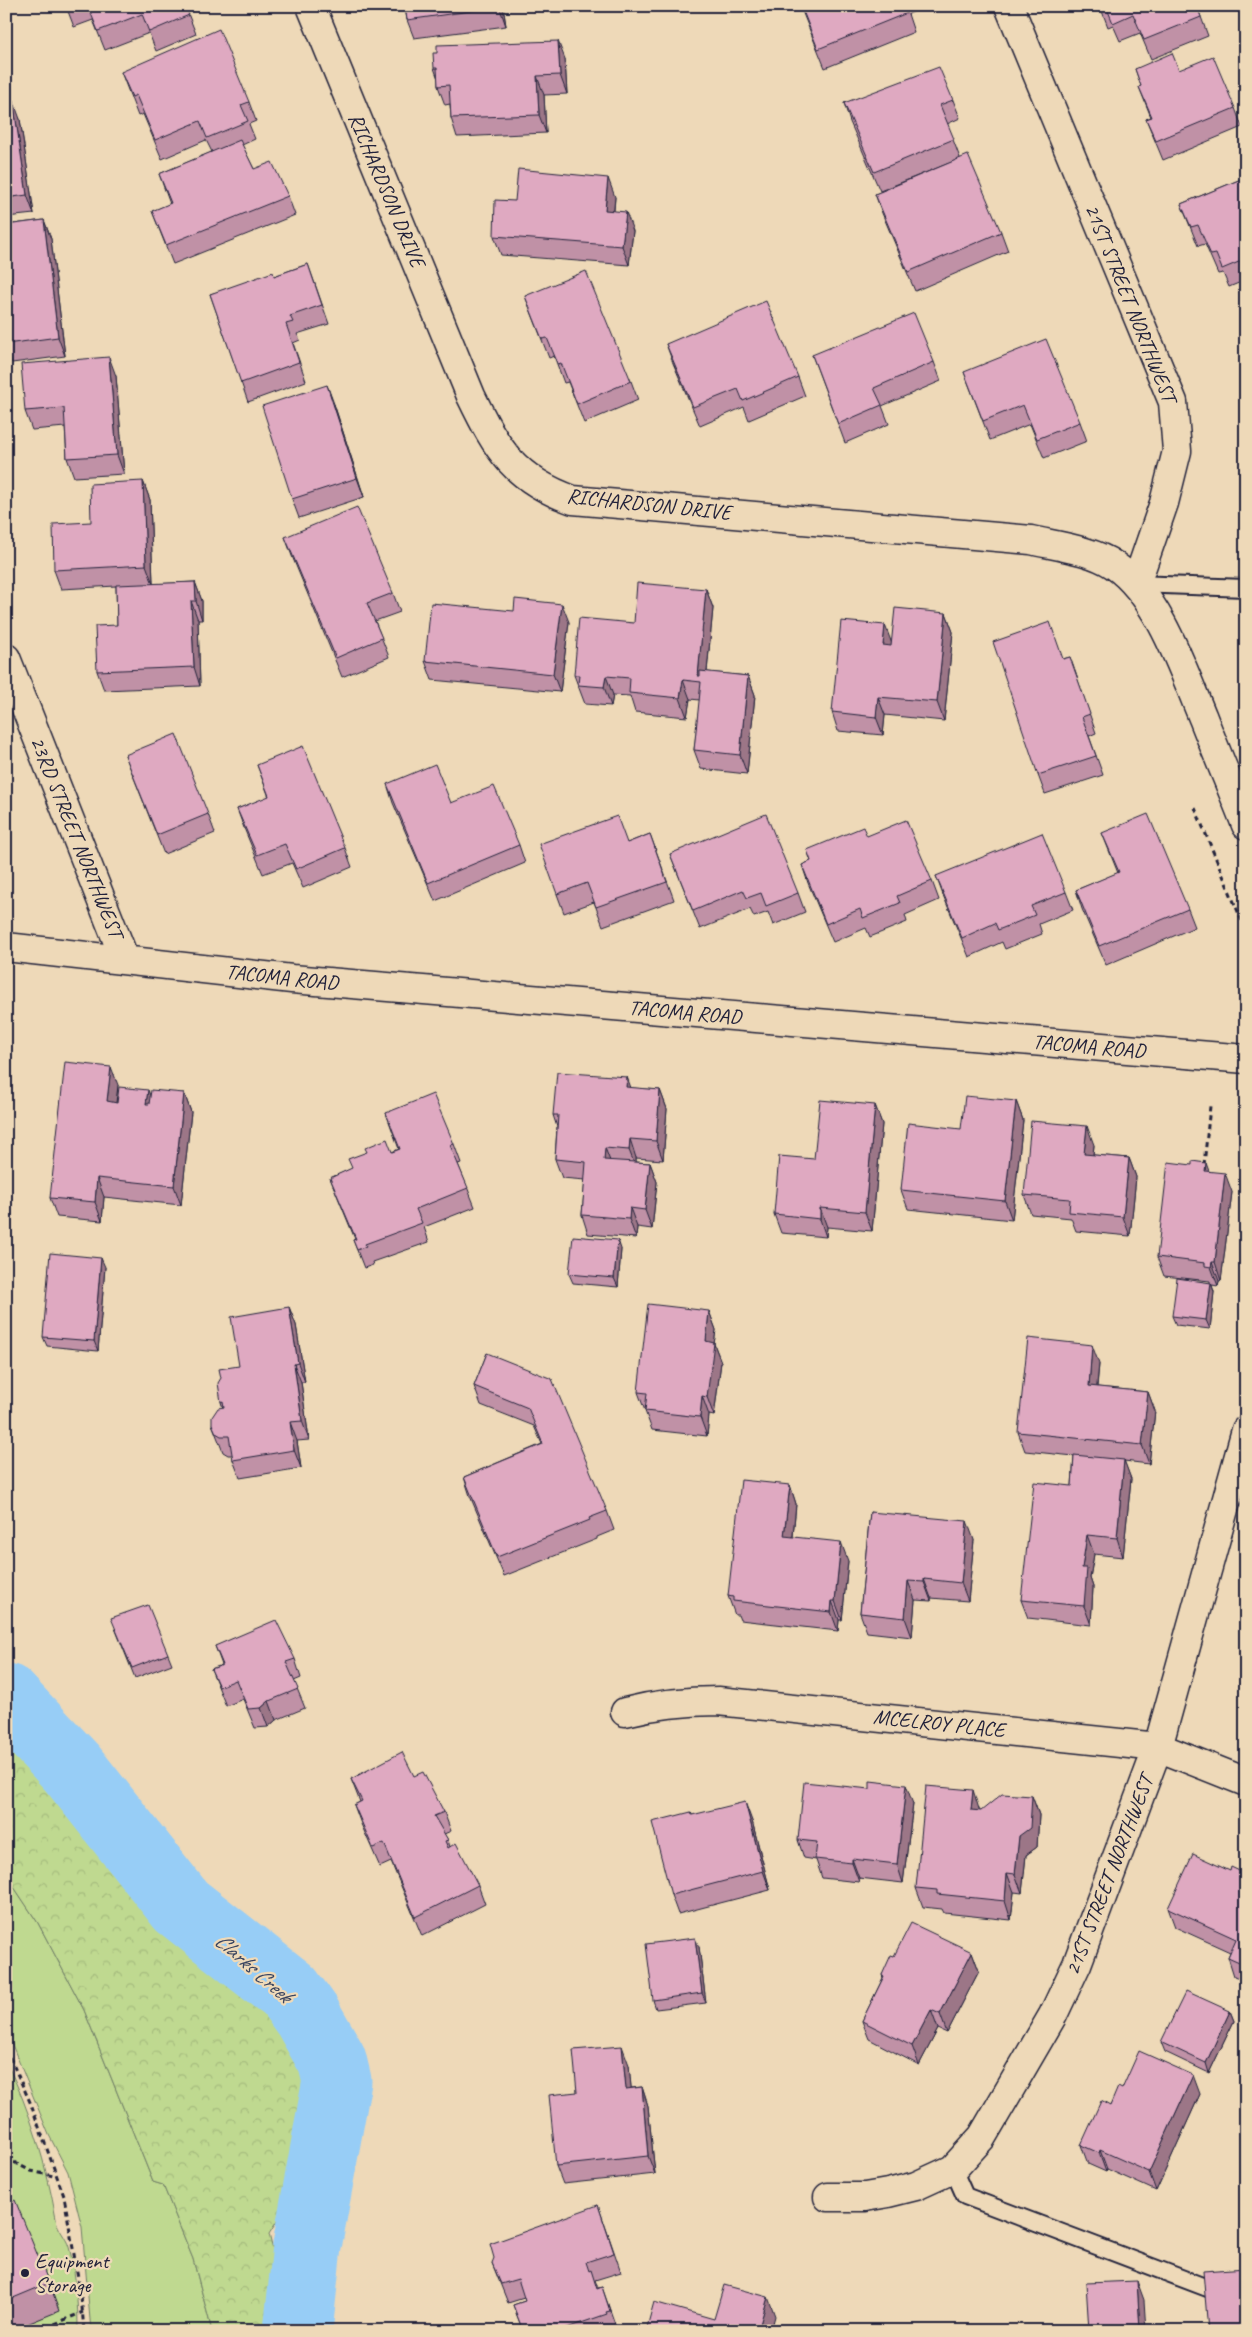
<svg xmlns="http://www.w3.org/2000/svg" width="1252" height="2337" font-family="Caveat,sans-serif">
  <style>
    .green { fill: #bfd990; stroke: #707e66 }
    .forest { fill: url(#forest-crowns); stroke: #707e66 }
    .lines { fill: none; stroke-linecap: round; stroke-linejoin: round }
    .river { stroke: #97cdf6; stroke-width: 69 }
    .service-casing { stroke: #22223b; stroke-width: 20 }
    .minor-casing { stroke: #22223b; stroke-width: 31 }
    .path { stroke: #22223b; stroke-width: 3; stroke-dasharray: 5 4; stroke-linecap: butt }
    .service { stroke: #eed9b8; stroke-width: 16 }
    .minor { stroke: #eed9b8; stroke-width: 28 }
    .wall { fill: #c091a6; stroke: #22223b }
    .shaded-wall { fill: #9c7687; stroke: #22223b }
    .building { fill: #dfa9c1; stroke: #22223b }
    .poi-dot { fill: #22223b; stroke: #eed9b8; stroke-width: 2 }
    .labels { text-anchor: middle; stroke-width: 4.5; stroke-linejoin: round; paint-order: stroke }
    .street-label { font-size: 21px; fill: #22223b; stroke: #eed9b8 }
    .poi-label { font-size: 21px; fill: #22223b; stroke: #eed9b8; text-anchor: start }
    .water-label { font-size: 22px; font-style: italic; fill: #394460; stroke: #eed9b8 }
  </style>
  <defs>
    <pattern id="forest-crowns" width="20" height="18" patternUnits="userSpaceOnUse" patternTransform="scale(1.25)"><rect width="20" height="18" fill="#bfd990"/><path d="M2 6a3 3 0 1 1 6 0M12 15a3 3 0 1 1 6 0" fill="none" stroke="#a4ba7d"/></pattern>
  </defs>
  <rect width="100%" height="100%" fill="#eed9b8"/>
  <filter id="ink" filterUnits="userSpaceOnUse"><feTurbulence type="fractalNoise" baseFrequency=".02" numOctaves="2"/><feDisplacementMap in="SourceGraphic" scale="10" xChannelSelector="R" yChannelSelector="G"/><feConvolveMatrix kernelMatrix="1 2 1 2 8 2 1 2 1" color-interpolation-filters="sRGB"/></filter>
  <g filter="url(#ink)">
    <!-- green -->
    <path class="green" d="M6,1875L38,1923L84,2010L153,2182L163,2185L193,2259L212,2331H91L82,2227L68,2172L49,2135L6,2030Z
      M6,2062C30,2109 47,2167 56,2219C57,2229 66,2237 69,2247C76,2273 78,2304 78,2331H6Z"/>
    <!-- forest -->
    <path class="forest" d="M6,1741L31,1759L103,1834L162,1913L260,1997L299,2047L317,2076L306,2143L291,2199L269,2234L280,2279L276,2331H212L193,2259L163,2185L153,2182L84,2010L38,1923L6,1875Z"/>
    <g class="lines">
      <!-- river -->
      <path class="river" d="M6,1698L72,1768L181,1906L289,1991L307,2016L332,2060L337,2081L307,2246L298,2331"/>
      <!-- service casing -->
      <g class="service-casing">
        <path id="service" d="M1136,584L1246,588
          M953,2169L965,2196L1210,2289"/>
      </g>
      <!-- minor casing -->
      <g class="minor-casing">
        <path id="minor" d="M311,6L471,396C497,450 514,479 573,500L1031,540C1057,546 1092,550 1114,565C1159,596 1183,670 1203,718C1217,754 1232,789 1246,825
          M1009,6L1173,402L1177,451L1164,503L1136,584
          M6,658L125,960
          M6,947L292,979L1246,1059
          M625,1712C656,1704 686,1701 718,1701L1158,1747L1246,1782
          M828,2197H865L888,2193L916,2186L953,2169L982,2137L1053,2015L1077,1964L1158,1747L1246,1430"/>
      </g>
      <!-- path -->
      <path class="path" d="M1195,808L1246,931
        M1204,1165L1210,1106
        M6,2049L30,2102L64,2196L81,2295L84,2331
        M6,2158L31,2171L58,2177
        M38,2331L83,2312"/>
      <!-- service -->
      <use href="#service" class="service"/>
      <!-- minor -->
      <use href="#minor" class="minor"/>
    </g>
    <!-- wall -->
    <path class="wall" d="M66,6H185L196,34L156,51L149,33L105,50L93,20L74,27Z
      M398,6H503L506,26L414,38L407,20L405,7L399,8Z
      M800,6H915L916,11L908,14L914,32L825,68Z
      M1100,6H1197L1208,36L1151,59L1140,33L1120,41L1113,25L1108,27Z
      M565,59L567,94L544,95L546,133L457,137L451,118L450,104L445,105L438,86V79L434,68Z
      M1135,69L1179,70L1235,108L1242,127L1163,160L1146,119L1151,117L1139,87L1141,86Z
      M121,72L249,102L256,121L249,124L255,139L242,145L254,169L288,196L295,215L173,264L152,211L170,204L159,174L212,152L206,140L162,159L143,114L138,116Z
      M953,100L960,118L947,124L960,158L1001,232L1008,251L915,291L882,213L875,194L957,160L880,191L850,122L844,103Z
      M6,101L20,119L34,214L6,217Z
      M1246,177V280L1229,287L1223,273L1218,274L1205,244L1198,246L1181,204Z
      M615,197L614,211L633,231L629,265L501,255L494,236L515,201Z
      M44,220L51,239L65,356L12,363L6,348V225Z
      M308,264L329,324L297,334L300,340L293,343L306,381L248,402L210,294L274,276Z
      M525,296L631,381L638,400L584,423L568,382L564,383L554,356L549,358Z
      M666,344L798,377L805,396L749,420L744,407L700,426L673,363Z
      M812,355L934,362L941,381L882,406L889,424L845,443Z
      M964,372L1080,422L1087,441L1044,458L1030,424L990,440Z
      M116,376L124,474L74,477L67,458L65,427L32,430L25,411Z
      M334,404L364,497L299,518L292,499Z
      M143,481L150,500L153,584L195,582L202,601V620H198L200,686L104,690L97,671L117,625L116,586L61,589L54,570L91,522Z
      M285,537L393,593L400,612L375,621L389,657L342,677L292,556Z
      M706,589L713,608L707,672L748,676L755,695L747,774L701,769L694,750L700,700L690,699L687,717L635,712L630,696L613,695L611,706L585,704L574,675L634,623Z
      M946,613L953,632L944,721L885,715L883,735L838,731L832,712L891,643Z
      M569,622L560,692L432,680L425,661Z
      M1070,657L1096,733L1089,736L1103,775L1045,794L1038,775L1063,659Z
      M125,755L208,814L215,833L164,854Z
      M257,765L345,848L352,867L303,888L292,863L263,874L244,828L237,809L269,797Z
      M387,784L519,845L525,863L435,901L393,803Z
      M1102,833L1188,909L1195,927L1106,965L1082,909L1076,890L1118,873Z
      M650,834L674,900L603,926L594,902L564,913L557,894L627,843Z
      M867,836L932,881L939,900L905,915L907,922L870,937L866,928L833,942L808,883L802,865L811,861L807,850Z
      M670,854L798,893L805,912L773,925L768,912L754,917L750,909L700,929Z
      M936,876L1066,892L1073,910L1039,924L1042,934L1005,949L1002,942L969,957L943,895Z
      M627,1077L630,1088L660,1090L667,1109L663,1160L636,1158V1162L650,1163L657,1182L652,1229L637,1227L636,1238L588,1234L582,1215L585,1180L562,1178L555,1159L557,1127L553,1115Z
      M118,1085L116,1103L150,1096L184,1093L191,1112L181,1205L104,1197L102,1221L57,1217L50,1198Z
      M1016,1101L1023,1120L1012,1220L908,1209L901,1190L961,1129Z
      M875,1105L882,1124L872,1231L827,1227L826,1237L781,1233L774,1214L814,1159Z
      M386,1113L454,1144L461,1163L458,1164L475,1207L424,1227L429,1242L372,1262L373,1265L364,1268L353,1240L355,1239L330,1178L399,1149Z
      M1094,1145L1093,1155L1129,1158L1136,1177L1130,1236L1076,1231L1071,1218L1031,1214L1024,1195Z
      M1210,1171L1232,1192L1221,1281H1219L1218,1286L1212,1285L1214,1292L1210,1329L1176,1325L1172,1316L1210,1283V1281L1164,1276L1157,1257Z
      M621,1249L618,1287L573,1283L569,1274Z
      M105,1267L98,1351L47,1346L43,1337Z
      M289,1307L296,1325L305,1382H301L309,1440L297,1441L301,1468L240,1478L233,1460V1455H228L223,1452L212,1424L223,1408L221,1402L239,1366Z
      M709,1311L716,1330L714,1344L721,1362L714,1416L709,1415L707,1436L652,1430L638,1392Z
      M487,1353L607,1511L614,1530L597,1537V1539L504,1576L470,1496L464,1477L542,1444L534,1426L481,1405L474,1386Z
      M1099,1364L1097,1387L1148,1392L1155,1411L1149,1464L1124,1461L1131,1479L1123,1557L1094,1554L1090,1578L1093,1587L1091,1625L1028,1618L1021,1600L1072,1486L1074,1456L1025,1451L1018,1432Z
      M790,1485L796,1504L793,1537L848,1561L842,1620H839L838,1631L740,1620L738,1615H735L728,1596Z
      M870,1512L974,1540L968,1601L931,1598V1601L915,1600L912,1637L867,1632L860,1613Z
      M115,1628L168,1654L172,1664L135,1678Z
      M215,1646L295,1659L301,1678L294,1681L305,1708L276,1720L268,1727L255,1728L243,1699L226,1706L211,1669L222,1665Z
      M414,1776L444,1812L451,1831L444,1834L448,1840L450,1847L478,1885L485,1904L422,1936L391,1862L380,1867L361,1824L354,1805L360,1802L351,1779Z
      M1032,1796L1039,1815L1037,1847L1026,1855L1022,1893L1014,1892L1011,1920L944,1913L942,1909L923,1907L916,1888L979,1809V1811H981Z
      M913,1804L903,1883L859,1878V1882L822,1878L816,1860L804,1858L798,1840Z
      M692,1815L752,1821L770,1890L678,1914L671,1895Z
      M1230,1871L1246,1874V1981L1234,1976L1228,1957L1230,1952L1175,1927L1168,1908Z
      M699,1947L706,2003L656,2009L653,2000Z
      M972,1952L979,1971L947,2033L938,2029L919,2065L869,2039L862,2021L883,1978L882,1975L894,1956Z
      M1230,2011L1234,2021L1209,2073L1165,2052L1161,2042Z
      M629,2065L631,2088L642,2087L648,2106L655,2174L563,2184L556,2166L577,2092Z
      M1122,2089L1200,2094L1156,2191L1107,2169L1106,2172L1088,2164L1081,2145Z
      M6,2204L49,2283L59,2311L10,2331H6Z
      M598,2205L621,2272L595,2280L598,2288L602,2287L617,2330L613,2331H523L513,2305L525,2301L524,2298L508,2303L492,2263Z"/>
    <!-- shaded-wall -->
    <path class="shaded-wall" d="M499,6H503L506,26Z
      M558,41L565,59L567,94L560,75Z
      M537,76L544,95L546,133L539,115Z
      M13,100L20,119L34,214L27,195Z
      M608,178L615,197L612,229L605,210Z
      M626,212L633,231L629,265L622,246Z
      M44,220L51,239L65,356L58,337Z
      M109,357L116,376L124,474L117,455Z
      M327,385L334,404L364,497L357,478Z
      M143,481L150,500L153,584L146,565Z
      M195,582L202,601V620L196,601Z
      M706,589L713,608L705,692L701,682L698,676Z
      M191,601L198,620L200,686L194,667Z
      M562,604L569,622L560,692L553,674Z
      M946,613L953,632L944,721L937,702Z
      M885,625L892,644L889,664L883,645Z
      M606,676L613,695L611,706L604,687Z
      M748,676L755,695L747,774L740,755Z
      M683,680L690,699L687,717L680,698Z
      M878,697L885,715L883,735L876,717Z
      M111,1067L118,1085L114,1120L107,1101Z
      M627,1077L634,1096L626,1087Z
      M148,1090L155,1109L146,1104Z
      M660,1090L667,1109L663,1160L656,1141Z
      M184,1093L191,1112L181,1205L174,1186Z
      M1016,1101L1023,1120L1012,1220L1005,1201Z
      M875,1105L882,1124L872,1231L865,1212Z
      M1087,1126L1094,1145L1091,1173L1084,1154Z
      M630,1139L636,1158V1168L629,1150Z
      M605,1148L612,1166L604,1160Z
      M1129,1158L1136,1177L1130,1236L1123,1217Z
      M650,1163L657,1182L652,1229L645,1210Z
      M1206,1163L1213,1182L1205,1171Z
      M1225,1173L1232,1192L1221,1281L1215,1262Z
      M97,1178L104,1197L102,1221L95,1202Z
      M630,1208L637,1227L636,1238L629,1219Z
      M820,1208L827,1227L826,1237L820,1219Z
      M618,1240L621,1249L618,1287L614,1278Z
      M6,1243L8,1248L6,1269Z
      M101,1258L105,1267L98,1351L94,1341Z
      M1212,1262L1219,1281L1218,1286L1211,1267Z
      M1211,1283L1214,1292L1210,1329L1206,1320Z
      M289,1307L296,1325L305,1382L298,1363Z
      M709,1311L716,1330L714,1344L721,1362L714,1416L707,1397L706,1341Z
      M1092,1345L1099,1364L1095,1405L1089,1386Z
      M294,1364L301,1382L309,1440L302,1421Z
      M1148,1392L1155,1411L1149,1464L1142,1445Z
      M702,1396L709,1415L707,1436L700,1417Z
      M290,1422L297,1441L301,1468L294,1450Z
      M1124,1460L1131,1479L1123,1557L1117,1538Z
      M790,1485L796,1504L791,1555L784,1536Z
      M967,1521L974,1540L968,1601L961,1583Z
      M1087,1535L1094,1554L1090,1578L1093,1587L1091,1625L1084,1606L1082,1568Z
      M841,1542L848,1561L842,1620L835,1601Z
      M924,1579L931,1598V1601L924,1582Z
      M908,1581L915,1600L912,1637L905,1618Z
      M832,1601L839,1620L838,1631L831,1612Z
      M269,1701L276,1720L268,1727L261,1708Z
      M906,1785L913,1804L903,1883L897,1864Z
      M973,1790L979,1809L978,1829L971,1810Z
      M1032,1796L1039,1815L1037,1847L1026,1855L1022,1893L1015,1874L1019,1836Z
      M745,1802L752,1821L770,1890L763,1871Z
      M852,1859L859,1878V1882L852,1863Z
      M1007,1873L1014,1892L1011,1920L1005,1901Z
      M695,1938L699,1947L706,2003L702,1993Z
      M972,1952L979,1971L947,2033L940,2014Z
      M931,2010L938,2029L919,2065L912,2046Z
      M1230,2011L1234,2021L1209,2073L1206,2063Z
      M622,2046L629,2065L633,2108L626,2089Z
      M1193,2075L1200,2094L1156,2191L1149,2172Z
      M642,2087L648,2106L655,2174L648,2156Z
      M1100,2150L1107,2169L1106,2172L1099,2153Z
      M1137,2281L1144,2300L1146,2331H1140Z
      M768,2297L775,2316L771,2331H758Z"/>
    <!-- building -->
    <path class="building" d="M67,6H73L68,9Z
      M88,6H185L189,15L149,32L142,14L98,31Z
      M405,6H499V7L407,20Z
      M801,6H904L907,13L818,49Z
      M1106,6H1197L1201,17L1144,40L1133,14L1113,23Z
      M219,29L249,102L241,105L248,121L207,138L200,121L155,140L136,95L132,97L121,72Z
      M558,41L560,75L537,76L539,115L451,118L449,85L438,86L437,68H434L433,53H437V45Z
      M1172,53L1179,70L1213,56L1235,108L1156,141L1146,119L1152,117L1139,87L1141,86L1135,69Z
      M939,67L953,100L940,105L954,139L874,172L844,103Z
      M13,100L27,195L6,198V101Z
      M240,140L254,169L272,162L288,196L166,245L152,211L171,203L159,174Z
      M968,155L1001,232L908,272L875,194Z
      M518,169L608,178L605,210L626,212L622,246L494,236L495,200L515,201Z
      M1246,177V259L1222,269L1216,254L1211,255L1198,225L1191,227L1181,204Z
      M44,220L58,337L6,344V225Z
      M308,264L322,305L290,316L293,322L286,324L299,362L241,383L210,294L273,272L274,276Z
      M586,271L631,381L577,404L561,363L558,364L547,338L542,339L525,296Z
      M766,301L798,377L743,401L738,389L693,407L666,344Z
      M914,313L934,362L874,388L882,405L838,424L812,355Z
      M1046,339L1080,422L1037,439L1023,405L983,421L964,372Z
      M109,357L117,455L67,458L64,408L25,411L21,364Z
      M327,385L357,478L292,499L262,406Z
      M143,481L146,565L54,570L53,524L91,522L90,484Z
      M357,507L393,593L367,603L382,638L336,658L285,537Z
      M195,582L196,601H191L194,667L97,671L95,626L117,625L116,585Z
      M637,583L706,589L698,676H700V671L748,676L740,755L694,750L701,682L683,680L680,698L629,693L630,678L606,676L604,687L578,685L579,675H574L579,618L634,623Z
      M515,599L562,604L553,674L425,661L431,603L514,611Z
      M895,608L946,613L937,702L878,697L876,717L832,712L841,621L885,625L883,645L891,646Z
      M1050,622L1063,659L1070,657L1090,714L1082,717L1096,756L1038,775L993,642Z
      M176,734L208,814L157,835L125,755Z
      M303,746L345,848L296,869L285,844L257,855L237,809L269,796L257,765Z
      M435,764L451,803L494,786L519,845L428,883L387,784Z
      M766,814L798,893L766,906L761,893L747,898L743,890L693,911L670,854Z
      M1148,814L1188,909L1099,946L1076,890L1119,872L1102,833Z
      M617,816L627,843L650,834L667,882L596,907L587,883L557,894L539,844Z
      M906,820L932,881L897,896L900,903L863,918L860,909L826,924L802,865L811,861L807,850L863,827L867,836Z
      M1042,833L1066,892L1031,906L1035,915L998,930L995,923L962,938L936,876Z
      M65,1062L111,1067L107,1101L117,1103L119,1087L148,1090L146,1104H149L151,1090L184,1093L174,1186L97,1178L95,1202L50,1198Z
      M557,1072L627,1077L626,1087L660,1090L656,1141L630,1139L629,1150L605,1148L604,1160L650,1163L645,1210L630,1208L629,1219L582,1215L586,1162L555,1159L558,1115H553Z
      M433,1094L454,1144L450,1145L468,1188L416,1209L422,1223L365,1244L366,1246L357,1250L353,1240L356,1239L330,1178L352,1168L348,1159L367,1152L365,1148L387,1139L392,1152L400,1149L386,1113Z
      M965,1096L1016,1101L1005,1201L901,1190L908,1123L961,1129Z
      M820,1100L875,1105L865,1212L820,1208V1219L774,1214L779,1156L814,1159Z
      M1031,1121L1087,1126L1084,1154L1129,1158L1123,1217L1069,1212L1070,1199L1024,1195Z
      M1192,1161L1206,1163L1205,1171L1225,1173L1215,1262H1212L1211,1267L1205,1266V1263L1157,1257L1168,1162L1192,1165Z
      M573,1236L618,1240L614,1278L569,1274Z
      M50,1253L101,1258L94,1341L43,1337Z
      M1177,1278L1211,1283L1206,1320L1172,1316Z
      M648,1304L709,1311L706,1341L714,1343L707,1397L702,1396L700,1417L645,1411L647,1393L638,1392Z
      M289,1307L298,1363L294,1364L302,1421L290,1422L294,1450L233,1460L229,1436H221L216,1433L212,1424V1417L218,1408L224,1407L223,1401L221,1402L218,1383L221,1378L219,1369L239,1366L231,1317Z
      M1028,1338L1092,1345L1089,1386L1148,1392L1142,1445L1018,1432Z
      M487,1353L552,1379L607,1511L589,1518L590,1520L497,1557L464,1477L543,1444L528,1408L474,1386Z
      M1074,1455L1124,1460L1117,1538L1087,1535L1082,1568H1087L1084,1606L1021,1600L1034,1482L1072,1486Z
      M741,1480L790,1485L784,1536L841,1542L835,1601H832L831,1612L733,1601V1597L728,1596Z
      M870,1512L967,1521L961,1583L924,1579V1582L908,1581L905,1618L860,1613Z
      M148,1605L168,1654L132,1668L111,1618Z
      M276,1620L295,1659L286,1662L298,1689L269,1701L261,1708L248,1709L236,1680L219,1687L211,1669L223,1665L215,1646Z
      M402,1752L414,1776L423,1772L444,1812L434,1816L448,1840L445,1841L448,1848L456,1843L478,1885L415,1917L384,1843L373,1848L354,1805L362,1801L351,1779Z
      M870,1781L906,1785L897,1864L852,1859V1863L815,1859L817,1842L798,1840L804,1782L870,1789Z
      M926,1786L973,1790L971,1810L981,1811L1002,1794L1032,1796L1030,1828L1019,1836L1015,1874L1007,1873L1005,1901L937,1894V1890L916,1888Z
      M745,1802L763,1871L671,1895L652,1822L691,1812L692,1815Z
      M1193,1854L1230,1871L1231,1867L1246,1874V1965L1228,1957L1236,1939L1168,1908Z
      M911,1923L972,1952L940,2014L931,2010L912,2046L862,2021L884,1976L882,1975L891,1955L894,1956Z
      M695,1938L702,1993L653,2000L646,1944Z
      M1186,1991L1230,2011L1206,2063L1161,2042Z
      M622,2046L626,2089L642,2087L648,2156L556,2166L549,2095L577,2092L573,2050Z
      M1139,2051L1193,2075L1149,2172L1100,2150L1099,2153L1081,2145L1101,2101L1110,2106L1118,2087L1122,2089Z
      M15,2200L49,2283L6,2301V2204Z
      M598,2205L614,2253L586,2262L589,2271L591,2270L597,2289L602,2287L610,2311L606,2312L607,2314L558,2331H523L513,2305L525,2301L518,2279L501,2284L492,2263L494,2258L490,2244Z
      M1246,2268V2331H1208L1203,2271Z
      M1137,2281L1140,2331H1089L1086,2283Z
      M724,2285L768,2297L758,2331H646L654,2302L714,2319Z"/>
  </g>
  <!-- markers -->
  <circle class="poi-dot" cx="25" cy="2273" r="5"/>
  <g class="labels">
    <!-- street labels -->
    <g class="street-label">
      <text transform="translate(387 190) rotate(67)" y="7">RICHARDSON DRIVE</text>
      <text transform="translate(1131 303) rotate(68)" y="7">21ST STREET NORTHWEST</text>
      <text transform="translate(649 504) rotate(6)" y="7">RICHARDSON DRIVE</text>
      <text transform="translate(77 837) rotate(68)" y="7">23RD STREET NORTHWEST</text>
      <text transform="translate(282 977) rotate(6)" y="7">TACOMA ROAD</text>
      <text transform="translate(685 1012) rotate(5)" y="7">TACOMA ROAD</text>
      <text transform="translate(1089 1046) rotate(5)" y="7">TACOMA ROAD</text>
      <text transform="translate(939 1723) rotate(6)" y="7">MCELROY PLACE</text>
      <text transform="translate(1109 1875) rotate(-69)" y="7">21ST STREET NORTHWEST</text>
    </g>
    <!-- poi labels -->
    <g class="poi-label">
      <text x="35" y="2268">Equipment<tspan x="35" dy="24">Storage</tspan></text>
    </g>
    <!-- water labels -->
    <g class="water-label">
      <text transform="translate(254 1967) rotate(41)" y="8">Clarks Creek</text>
    </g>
  </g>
  <!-- margin -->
  <rect width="1252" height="2337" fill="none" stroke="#eed9b8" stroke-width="25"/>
  <rect x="12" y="12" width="1227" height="2312" fill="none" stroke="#22223b" stroke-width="2" filter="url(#ink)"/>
</svg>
